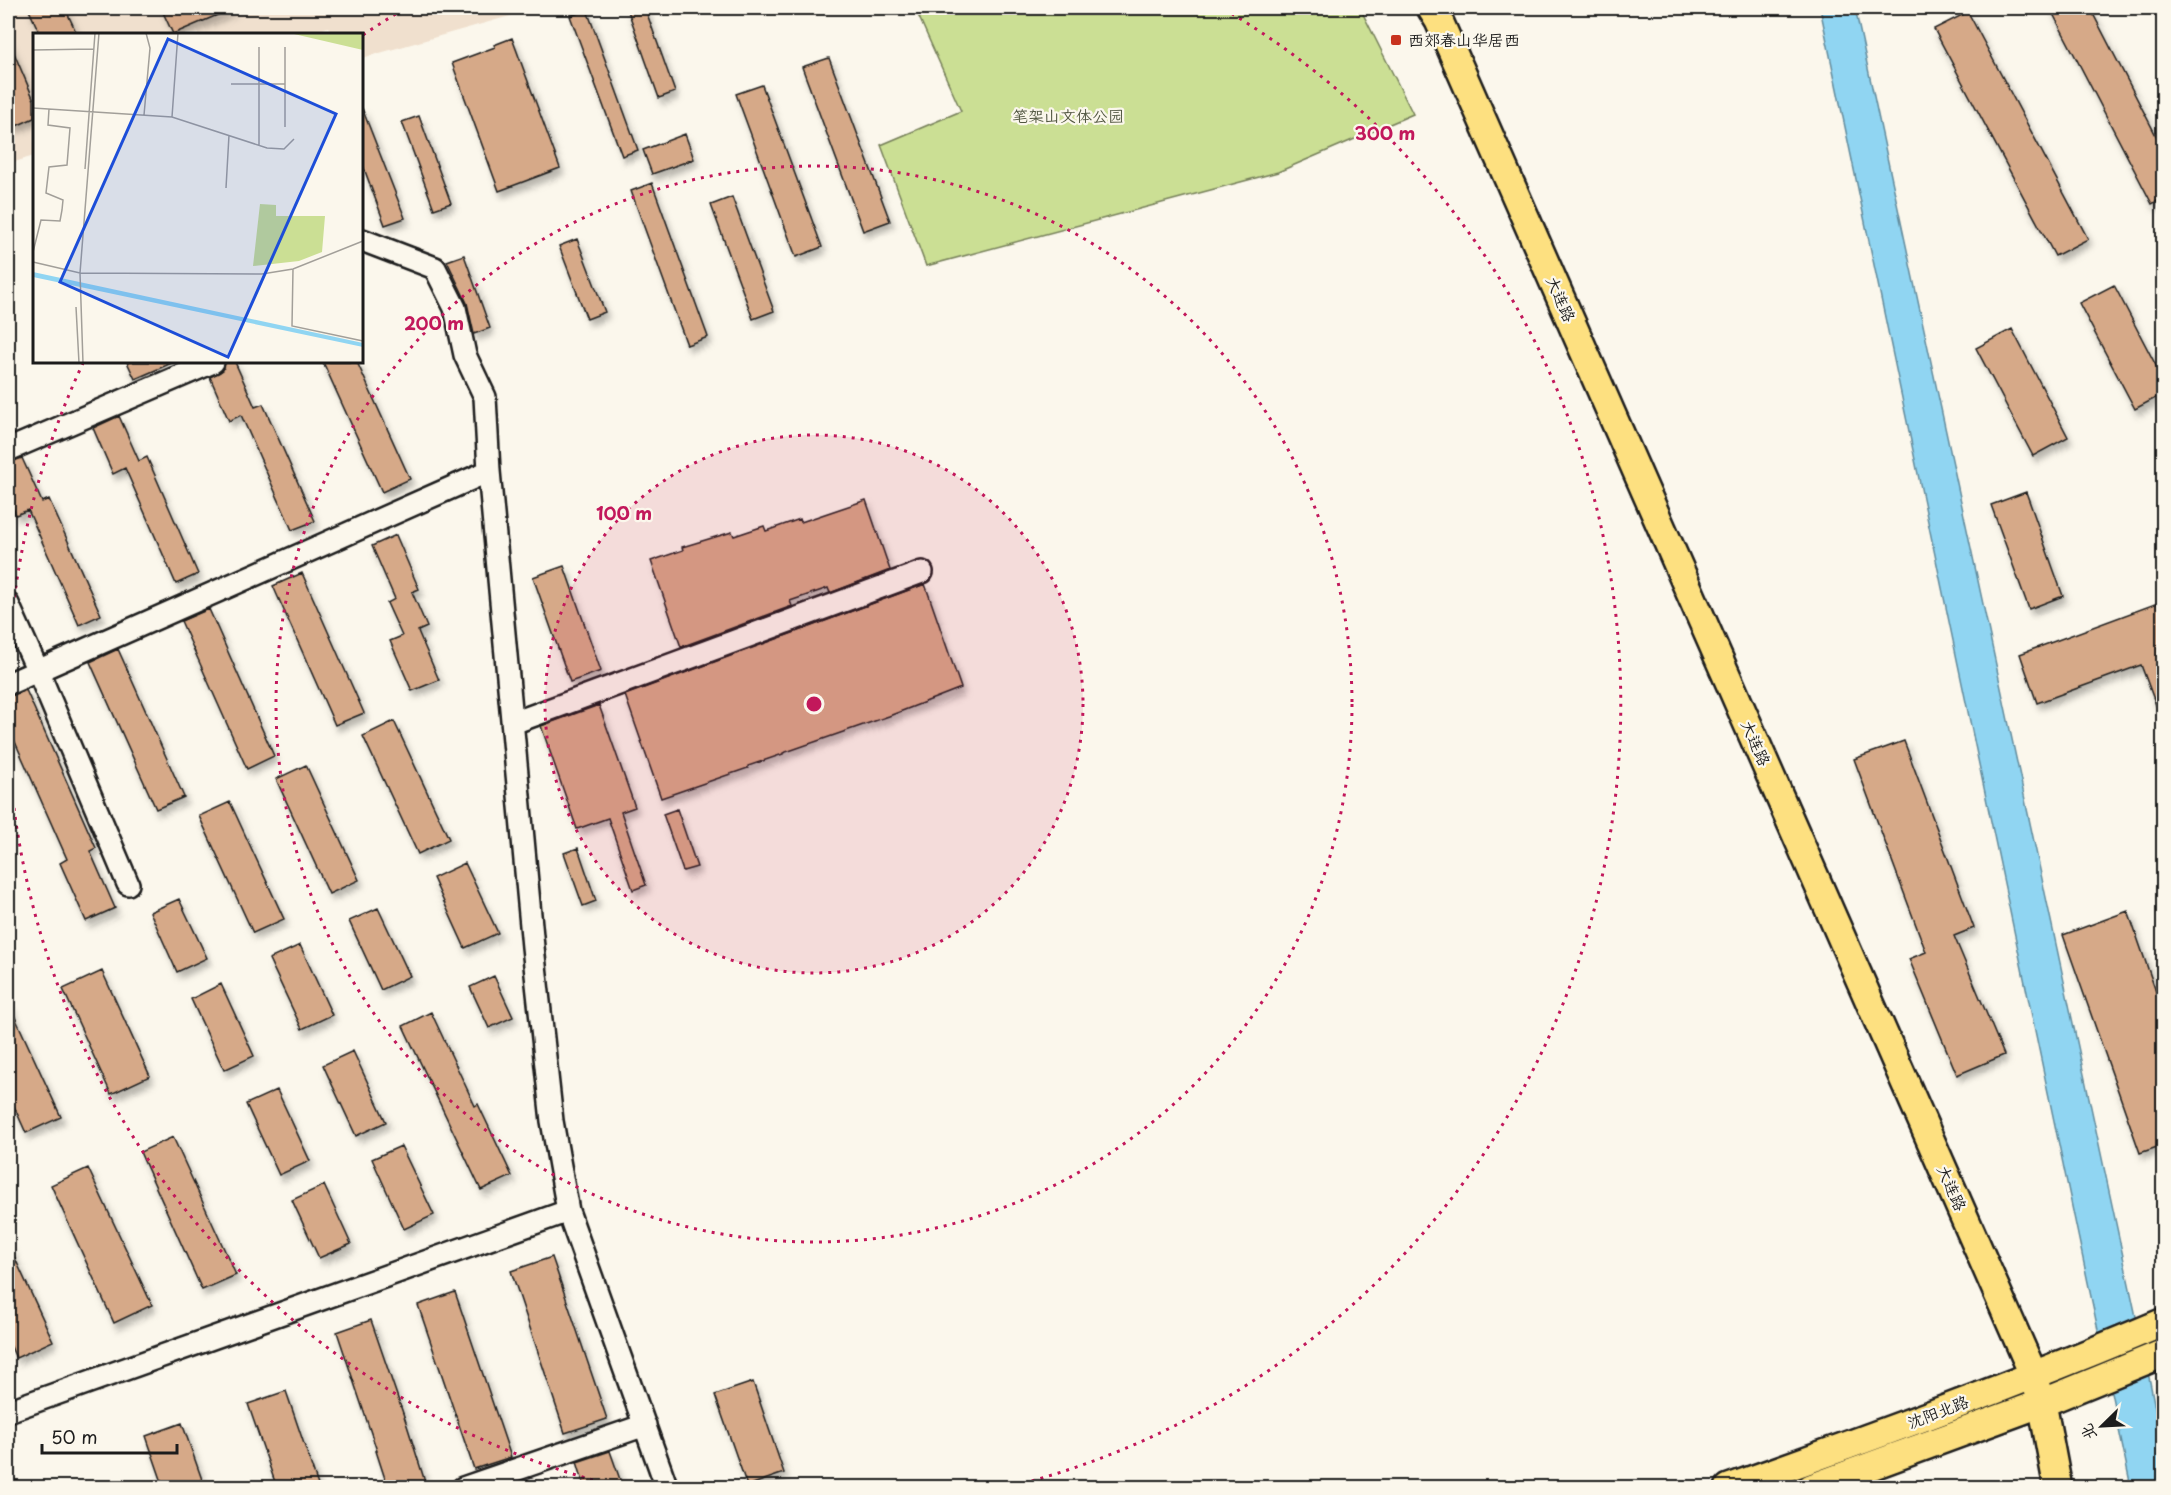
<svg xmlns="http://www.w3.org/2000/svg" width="2171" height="1495" font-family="'Playpen Sans','LXGW WenKai TC',sans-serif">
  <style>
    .built { fill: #f0e0ce }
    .green { fill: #cbdf94; stroke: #747e58; stroke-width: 1.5 }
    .water { fill: #90d5f2; stroke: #628b9c; stroke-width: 1.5 }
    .building { fill: #d6a988; stroke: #1c1c1c; stroke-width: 1.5; filter: url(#shadow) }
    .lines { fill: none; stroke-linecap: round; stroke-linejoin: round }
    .minor-casing { stroke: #1c1c1c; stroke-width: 26 }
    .major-casing { stroke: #1c1c1c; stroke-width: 32 }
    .minor { stroke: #fbf7ec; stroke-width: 21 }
    .major { stroke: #fde080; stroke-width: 27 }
    .ring { fill: none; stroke: #c2185b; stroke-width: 3; stroke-dasharray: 3 6 }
    .poi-dot { fill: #c8321e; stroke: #fbf7ec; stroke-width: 2 }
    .labels { text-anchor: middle; stroke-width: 4.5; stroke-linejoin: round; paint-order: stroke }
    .poi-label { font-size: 16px; fill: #1c1c1c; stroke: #fbf7ec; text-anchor: start }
    .park-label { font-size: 16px; fill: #515640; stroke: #fbf7ec }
    .street-label { font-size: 16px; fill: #1c1c1c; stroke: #fbf7ec }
    .inset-road { fill: none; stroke: #a29f99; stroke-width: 1.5 }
    .view { fill: #1d4ed8; fill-opacity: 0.15; stroke: #1d4ed8; stroke-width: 3 }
    .inset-edge { fill: none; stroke: #1c1c1c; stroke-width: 3 }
    .centre { fill: #c2185b; stroke: #fbf7ec; stroke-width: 3 }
    .ring-label { font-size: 18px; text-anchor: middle; font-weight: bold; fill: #c2185b; stroke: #fbf7ec; stroke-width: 4.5; stroke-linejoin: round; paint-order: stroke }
  </style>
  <defs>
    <filter id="shadow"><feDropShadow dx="3.5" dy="6" stdDeviation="3" flood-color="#0004"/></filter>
  </defs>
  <rect width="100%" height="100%" fill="#fbf7ec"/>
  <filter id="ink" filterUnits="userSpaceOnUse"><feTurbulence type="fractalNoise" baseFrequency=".0167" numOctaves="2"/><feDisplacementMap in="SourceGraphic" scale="12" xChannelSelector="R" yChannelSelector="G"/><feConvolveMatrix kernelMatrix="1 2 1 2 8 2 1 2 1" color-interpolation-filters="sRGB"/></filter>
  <g filter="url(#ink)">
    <!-- built -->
    <path class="built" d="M8,8H538L362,58V34H332L328,27L311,34H34V156L8,164Z"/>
    <!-- green -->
    <path class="green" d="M915,8H1360L1413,114L1278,172L926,266L881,145L961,111Z"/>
    <!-- water -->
    <path class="water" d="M1820,8H1855L2150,1382L2163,1450V1487H2131Z"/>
    <!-- building -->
    <path class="building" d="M28,8H65L77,34H40Z
      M161,8H234L173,34Z
      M627,8H645L675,92L659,98Z
      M2050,8H2090L2163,149V198L2152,204Z
      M587,10L638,150L622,156L570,16Z
      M1968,12L2088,239L2055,256L1934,29Z
      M512,38L560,168L499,191L452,63L495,47L494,45Z
      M8,39L34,100V118L14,127L8,112Z
      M829,58L890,221L863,231L802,67Z
      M762,85L822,247L796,257L736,94Z
      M362,108L405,218L385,225L362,163Z
      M419,116L451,203L434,209L402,122Z
      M685,134L694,159L652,174L643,150Z
      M652,183L708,337L687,345L631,191Z
      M732,197L774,311L753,319L711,205Z
      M577,239L605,312L587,319L559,246Z
      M464,255L490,328L474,334L467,303L447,261Z
      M2114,285L2163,379V394L2135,409L2079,303Z
      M2012,329L2068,437L2033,456L1976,348Z
      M127,362H174L135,379Z
      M225,362H235L255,407L263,404L315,521L292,530L241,415L229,421L210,377L223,370Z
      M323,362H357L410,479L382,492Z
      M119,416L139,461L147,457L198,574L176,584L125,468L113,474L93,428Z
      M22,458L42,502L49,499L101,615L79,625L28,510L16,515L8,496V463Z
      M2026,492L2063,596L2029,609L1991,505Z
      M866,500L890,570L830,593L828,588L790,601L792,606L681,647L651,561L683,550L682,547L732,532L734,536L764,526L766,531L800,519L801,522Z
      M396,535L419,589L412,592L427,627L418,631L439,680L412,691L390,641L402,636L387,603L395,599L372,546Z
      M564,566L601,671L570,682L533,577Z
      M302,573L364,713L335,725L273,586Z
      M925,584L961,688L889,716L783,753V754L748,766V768L661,798L625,695Z
      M2163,601V721H2162L2141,665L2037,703L2020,654Z
      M209,609L274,756L247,769L181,621Z
      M118,649L184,797L156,809L90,662Z
      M26,690L96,848L90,851L115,908L86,921L60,863L67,859L8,726V697Z
      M599,705L635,807L621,812L646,885L633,890L608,818L577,829L541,726Z
      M394,721L449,839L418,854L363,736Z
      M1904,741L1974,928L1954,936L2004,1055L1957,1075L1909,959L1926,952L1854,759Z
      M306,765L359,880L329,894L276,779Z
      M230,802L284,919L253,933L199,816Z
      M677,809L697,867L683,871L663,814Z
      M578,848L596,901L583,906L564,853Z
      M465,863L498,933L465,948L433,878Z
      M179,899L207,958L177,972L150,912Z
      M378,908L410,976L381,990L349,921Z
      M2128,911L2163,1012V1145L2140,1153L2063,935Z
      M300,945L332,1015L302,1029L269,959Z
      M102,971L150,1076L111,1094L63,989Z
      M494,976L513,1017L489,1028L470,987Z
      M221,984L254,1056L224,1070L191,999Z
      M8,1002L61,1117L26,1133L8,1093Z
      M431,1012L475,1106L478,1104L512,1176L481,1190L403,1026Z
      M353,1051L386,1122L356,1136L323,1065Z
      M277,1090L310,1161L279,1175L246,1104Z
      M173,1137L236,1275L202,1290L140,1152Z
      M401,1146L434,1215L404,1229L372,1159Z
      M88,1168L152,1305L114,1323L51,1185Z
      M324,1185L351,1244L319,1258L292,1200Z
      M8,1243L53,1341L16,1358L8,1340Z
      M552,1257L607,1419L565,1433L511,1271Z
      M455,1292L511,1457L474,1469L418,1305Z
      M371,1320L405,1419L427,1488H388L376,1451H377L337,1332Z
      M753,1382L784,1473L747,1486L715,1395Z
      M286,1391L319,1488H277L248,1404Z
      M182,1423L205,1488H164L146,1436Z
      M610,1451L623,1488H585L577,1462Z"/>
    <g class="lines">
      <!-- minor casing -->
      <g class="minor-casing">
        <path id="minor" d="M362,240L435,268L455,308L465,355L485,397L489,471L533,947L552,1121L568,1211L667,1488
          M8,450L213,362
          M8,604L38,671L128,884
          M8,684L489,471
          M513,723L922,572
          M8,1411L568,1211
          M463,1488L645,1425"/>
      </g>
      <!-- major casing -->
      <g class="major-casing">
        <path id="major" d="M1431,8L1439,21L2034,1376L2042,1403L2058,1488
          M1729,1488C1875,1436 2020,1383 2164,1322
          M1811,1488L2042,1403L2164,1353"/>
      </g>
      <!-- minor -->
      <use href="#minor" class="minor"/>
      <!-- major -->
      <use href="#major" class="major"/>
    </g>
  </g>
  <!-- distance rings -->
  <circle cx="814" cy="704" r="269" fill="#c2185b" fill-opacity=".12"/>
  <g class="ring">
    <circle cx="814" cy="704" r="269"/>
    <circle cx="814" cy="704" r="538"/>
    <path d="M619 1487A807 807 0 0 1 8 739M8 669A807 807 0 0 1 83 363M363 35A807 807 0 0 1 404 9M1224 9A807 807 0 0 1 1009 1487"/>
  </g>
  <!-- markers -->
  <rect class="poi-dot" x="1390" y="34" width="12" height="12" rx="3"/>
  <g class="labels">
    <!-- poi labels -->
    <g class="poi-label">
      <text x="1408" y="46">西郊春山华居西</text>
    </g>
    <!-- park labels -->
    <g class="park-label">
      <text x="1068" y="122">笔架山文体公园</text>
    </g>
    <!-- street labels -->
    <g class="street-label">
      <text transform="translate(1561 299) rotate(66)" y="6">大连路</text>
      <text transform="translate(1756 743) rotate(66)" y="6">大连路</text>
      <text transform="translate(1952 1188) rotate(66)" y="6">大连路</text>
      <text transform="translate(1938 1412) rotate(-21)" y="6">沈阳北路</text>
    </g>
  </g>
  <!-- overview -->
  <g transform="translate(33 33)">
    <rect width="330" height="330" fill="#fbf7ec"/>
    <path d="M330,0V17L261,1V0ZM227,171L243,172V183H292L289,219L266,228L220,233Z" fill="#cbdf94"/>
    <path d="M0,239L330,310V314L0,244Z" fill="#90d5f2"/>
    <path class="inset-road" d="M0,17L61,16M198,51H252M0,75L139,84L234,115L251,116L261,106M111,82L117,15L113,0M139,84L145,0M252,94V14M226,112V14M52,136L62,0M193,155L196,102M0,219L8,187L27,188L29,177L30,167L13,160L16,134L34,132L37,95L15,92L16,76M0,229L47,240L229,241L260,236L330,208M260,236L259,293L330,308M43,274L46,330M50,330L47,240L66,0"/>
    <path class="view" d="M135,6L303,81L195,324L27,249Z"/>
    <rect width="330" height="330" class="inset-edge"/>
  </g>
  <circle cx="814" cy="704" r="9" class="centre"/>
  <g class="ring-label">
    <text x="1385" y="140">300 m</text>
    <text x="434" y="330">200 m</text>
    <text x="624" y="520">100 m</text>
  </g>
  <!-- margin -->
  <rect width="2171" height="1495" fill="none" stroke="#fbf7ec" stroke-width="30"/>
  <rect x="15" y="15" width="2141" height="1465" fill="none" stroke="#1c1c1c" stroke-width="2" filter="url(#ink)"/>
  <!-- north arrow -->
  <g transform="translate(2102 1426) rotate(246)" stroke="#fbf7ec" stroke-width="4.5" paint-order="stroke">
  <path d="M0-4.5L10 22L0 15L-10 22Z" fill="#1c1c1c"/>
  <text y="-9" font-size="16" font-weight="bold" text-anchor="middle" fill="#1c1c1c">北</text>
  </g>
  <!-- scale -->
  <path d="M42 1444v9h135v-9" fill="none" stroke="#1c1c1c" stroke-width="3"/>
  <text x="51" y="1444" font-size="18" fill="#1c1c1c" stroke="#fbf7ec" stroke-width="4.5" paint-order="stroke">50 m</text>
</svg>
